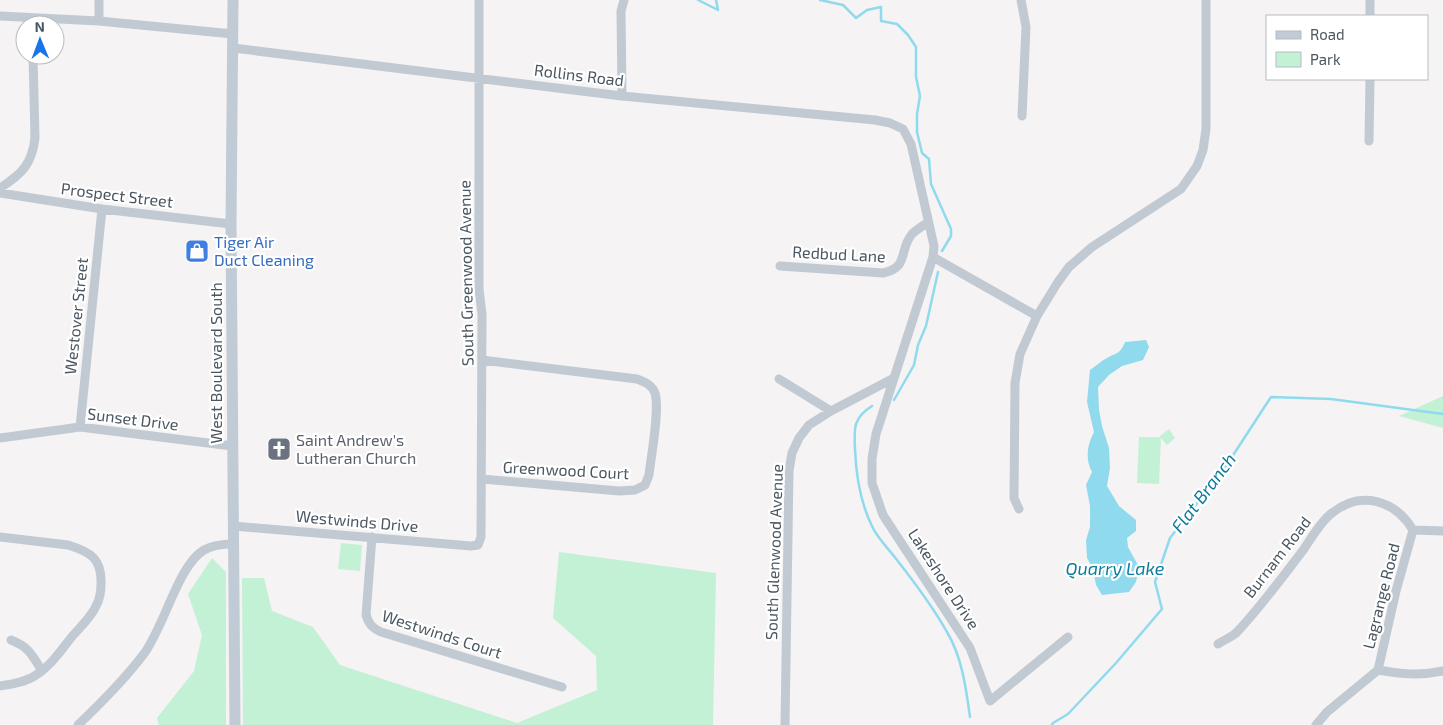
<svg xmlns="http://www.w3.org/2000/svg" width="1443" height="725" font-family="'Exo 2',sans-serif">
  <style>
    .green { fill: #c3f1d5 }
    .water { fill: #90daee }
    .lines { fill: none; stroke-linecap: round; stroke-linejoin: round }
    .stream { stroke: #90daee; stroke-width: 2.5 }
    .minor { stroke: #c1cad2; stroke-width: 9 }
    .secondary { stroke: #c1cbd6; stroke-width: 11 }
    .labels { text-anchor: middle; stroke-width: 4.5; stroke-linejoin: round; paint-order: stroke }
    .street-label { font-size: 16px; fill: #4a5661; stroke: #fff }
    .shop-label { font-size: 16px; fill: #366cbe; stroke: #fff; text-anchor: start }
    .worship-label { font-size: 16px; fill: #5b616d; stroke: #fff; text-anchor: start }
    .water-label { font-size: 18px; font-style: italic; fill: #0c7c9b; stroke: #fff }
  </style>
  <rect width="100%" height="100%" fill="#f5f3f3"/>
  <!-- green -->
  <path class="green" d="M1443,396V428L1399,416Z
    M1169,429L1175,438L1167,445L1161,438L1159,484L1137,483L1139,437H1160V436Z
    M341,543L362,545L360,571L338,569Z
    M559,552L716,573L713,725H243L242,578H264L272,611L313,627L340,665L517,723L597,690L596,656L553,618Z
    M212,558L226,572V725H159L157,718L194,671L202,635L188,594Z"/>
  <!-- water -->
  <path class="water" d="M1146,340L1149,347L1143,360L1122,366L1109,375L1098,387L1099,410L1102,426L1109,448L1110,468L1107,486L1119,506L1136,520V531L1127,538L1128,547L1139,567L1136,582L1129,592L1102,595L1096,585L1093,569L1087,558L1086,540L1090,527V506L1086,485L1092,472C1085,459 1087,445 1094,432L1087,402L1090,370C1096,366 1101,361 1107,358C1118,352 1120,354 1125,342Z"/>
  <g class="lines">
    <!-- stream -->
    <path class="stream" d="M698,0L718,10L716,0
      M820,0L843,5L856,18L867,10L881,7V21L897,24L908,35L916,47V77L920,96L917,114V132L922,153L929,159L931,184L951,229V236L942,251
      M894,400L914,365L918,345L926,326L938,272
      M872,406C853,418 854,428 855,449C856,475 860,502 872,526C877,538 889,549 897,560C915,583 933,607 947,632C962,657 966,688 970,717
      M1052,725L1053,723L1068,714L1116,663L1162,609L1155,582L1170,538L1226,466L1271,397L1331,399L1443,414"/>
    <!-- minor -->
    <path class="minor" d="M99,0V21
      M1021,0L1026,27L1022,116
      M0,16L99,21L233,34
      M1370,16V0
      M233,48L622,96L875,120L890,123L903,129L911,144L934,246L933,257L894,378L831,411L809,425L799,438L792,453L789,471L785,725
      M622,96L621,11L624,0
      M1369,141L1370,79
      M0,188C22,174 32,164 35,138L33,55
      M0,193L102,209L231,224
      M933,257L1037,316
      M780,266L883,273C910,267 898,251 912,234C916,230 923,226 928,222
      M894,378L876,434L872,459V483L883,515L970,648L990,701L1068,637
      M779,379L831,411
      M80,427L102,209
      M0,438L80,427L232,446
      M482,479L619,491L635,490L645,485L649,475C651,456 660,410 655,393C652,385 645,382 637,379L482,360
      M1019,509L1014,498L1015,383L1020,354L1037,316L1058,282L1069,267L1092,247L1181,189L1197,166L1203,150L1206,129V0
      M233,526L471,546L478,545L481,537L482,314L479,289V0
      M0,537L68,545C91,552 102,559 101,584C101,592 100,599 96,606C91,618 78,629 70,639C60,652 50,666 36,675C26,682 12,684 0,686
      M372,537L366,615C369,624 372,628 381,632L562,687
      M11,640C29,647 32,655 42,671
      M1218,644C1224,640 1232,637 1237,632C1260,608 1284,575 1304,549C1312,537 1321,521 1332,513C1361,490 1395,500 1413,530L1443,531
      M1378,670L1396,591L1413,530
      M1378,670C1401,674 1420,676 1443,671
      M78,725C100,704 124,680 143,655C164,628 178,565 204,550C213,545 223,544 233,544
      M1316,725L1327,712L1378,670"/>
    <!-- secondary -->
    <path class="secondary" d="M233,0L231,224L235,725"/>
  </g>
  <!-- icons -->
  <defs>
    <g id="shop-square" transform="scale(1.25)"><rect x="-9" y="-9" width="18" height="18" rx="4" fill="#3f7fe0" stroke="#fff"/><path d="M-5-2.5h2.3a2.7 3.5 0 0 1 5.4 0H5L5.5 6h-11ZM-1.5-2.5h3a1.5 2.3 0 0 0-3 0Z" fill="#fff"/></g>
    <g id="church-square" transform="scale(1.25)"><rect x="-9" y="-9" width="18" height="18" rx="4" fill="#6b7280" stroke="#fff"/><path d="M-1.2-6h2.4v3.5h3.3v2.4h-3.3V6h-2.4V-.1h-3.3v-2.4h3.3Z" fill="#fff"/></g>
  </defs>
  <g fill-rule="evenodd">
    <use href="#shop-square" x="197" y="251"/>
    <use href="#church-square" x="279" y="449"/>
  </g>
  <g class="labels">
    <!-- street labels -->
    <g class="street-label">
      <text transform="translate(579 75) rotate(7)" y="6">Rollins Road</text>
      <text transform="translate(117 195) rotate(7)" y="6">Prospect Street</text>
      <text transform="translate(839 254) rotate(3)" y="6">Redbud Lane</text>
      <text transform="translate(466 273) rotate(-91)" y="6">South Greenwood Avenue</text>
      <text transform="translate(76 316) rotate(-84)" y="6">Westover Street</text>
      <text transform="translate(216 363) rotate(-90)" y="6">West Boulevard South</text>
      <text transform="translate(133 419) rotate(7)" y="6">Sunset Drive</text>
      <text transform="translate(566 470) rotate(3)" y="6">Greenwood Court</text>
      <text transform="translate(357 521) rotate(5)" y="6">Westwinds Drive</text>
      <text transform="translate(774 552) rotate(-88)" y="6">South Glenwood Avenue</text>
      <text transform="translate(1277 557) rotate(-52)" y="6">Burnam Road</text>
      <text transform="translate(944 579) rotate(57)" y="6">Lakeshore Drive</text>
      <text transform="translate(1381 596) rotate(-76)" y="6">Lagrange Road</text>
      <text transform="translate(442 634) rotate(18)" y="6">Westwinds Court</text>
    </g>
    <!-- shop labels -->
    <g class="shop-label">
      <text x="214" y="248">Tiger Air<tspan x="214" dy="18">Duct Cleaning</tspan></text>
    </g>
    <!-- worship labels -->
    <g class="worship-label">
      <text x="296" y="446">Saint Andrew's<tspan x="296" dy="18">Lutheran Church</tspan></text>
    </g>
    <!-- water labels -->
    <g class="water-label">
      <text transform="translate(1204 493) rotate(-53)" y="6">Flat Branch</text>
      <text x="1115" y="575">Quarry Lake</text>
    </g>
  </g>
  <!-- legend -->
  <rect x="1266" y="15" width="162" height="65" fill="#ffffff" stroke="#b7bbc0"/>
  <rect x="1276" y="31" width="25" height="8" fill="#c1cbd6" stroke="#b7bbc0"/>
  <text x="1310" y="40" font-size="15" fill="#4a5661">Road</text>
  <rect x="1276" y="52" width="25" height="15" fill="#c3f1d5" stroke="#b7bbc0"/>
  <text x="1310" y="65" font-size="15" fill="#4a5661">Park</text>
  <!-- north arrow -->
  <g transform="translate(40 40) rotate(359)"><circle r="24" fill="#ffffff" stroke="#b7bbc0"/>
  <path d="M0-4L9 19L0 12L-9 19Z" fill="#1a73e8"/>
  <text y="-8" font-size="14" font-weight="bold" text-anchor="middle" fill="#4a5661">N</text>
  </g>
</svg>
